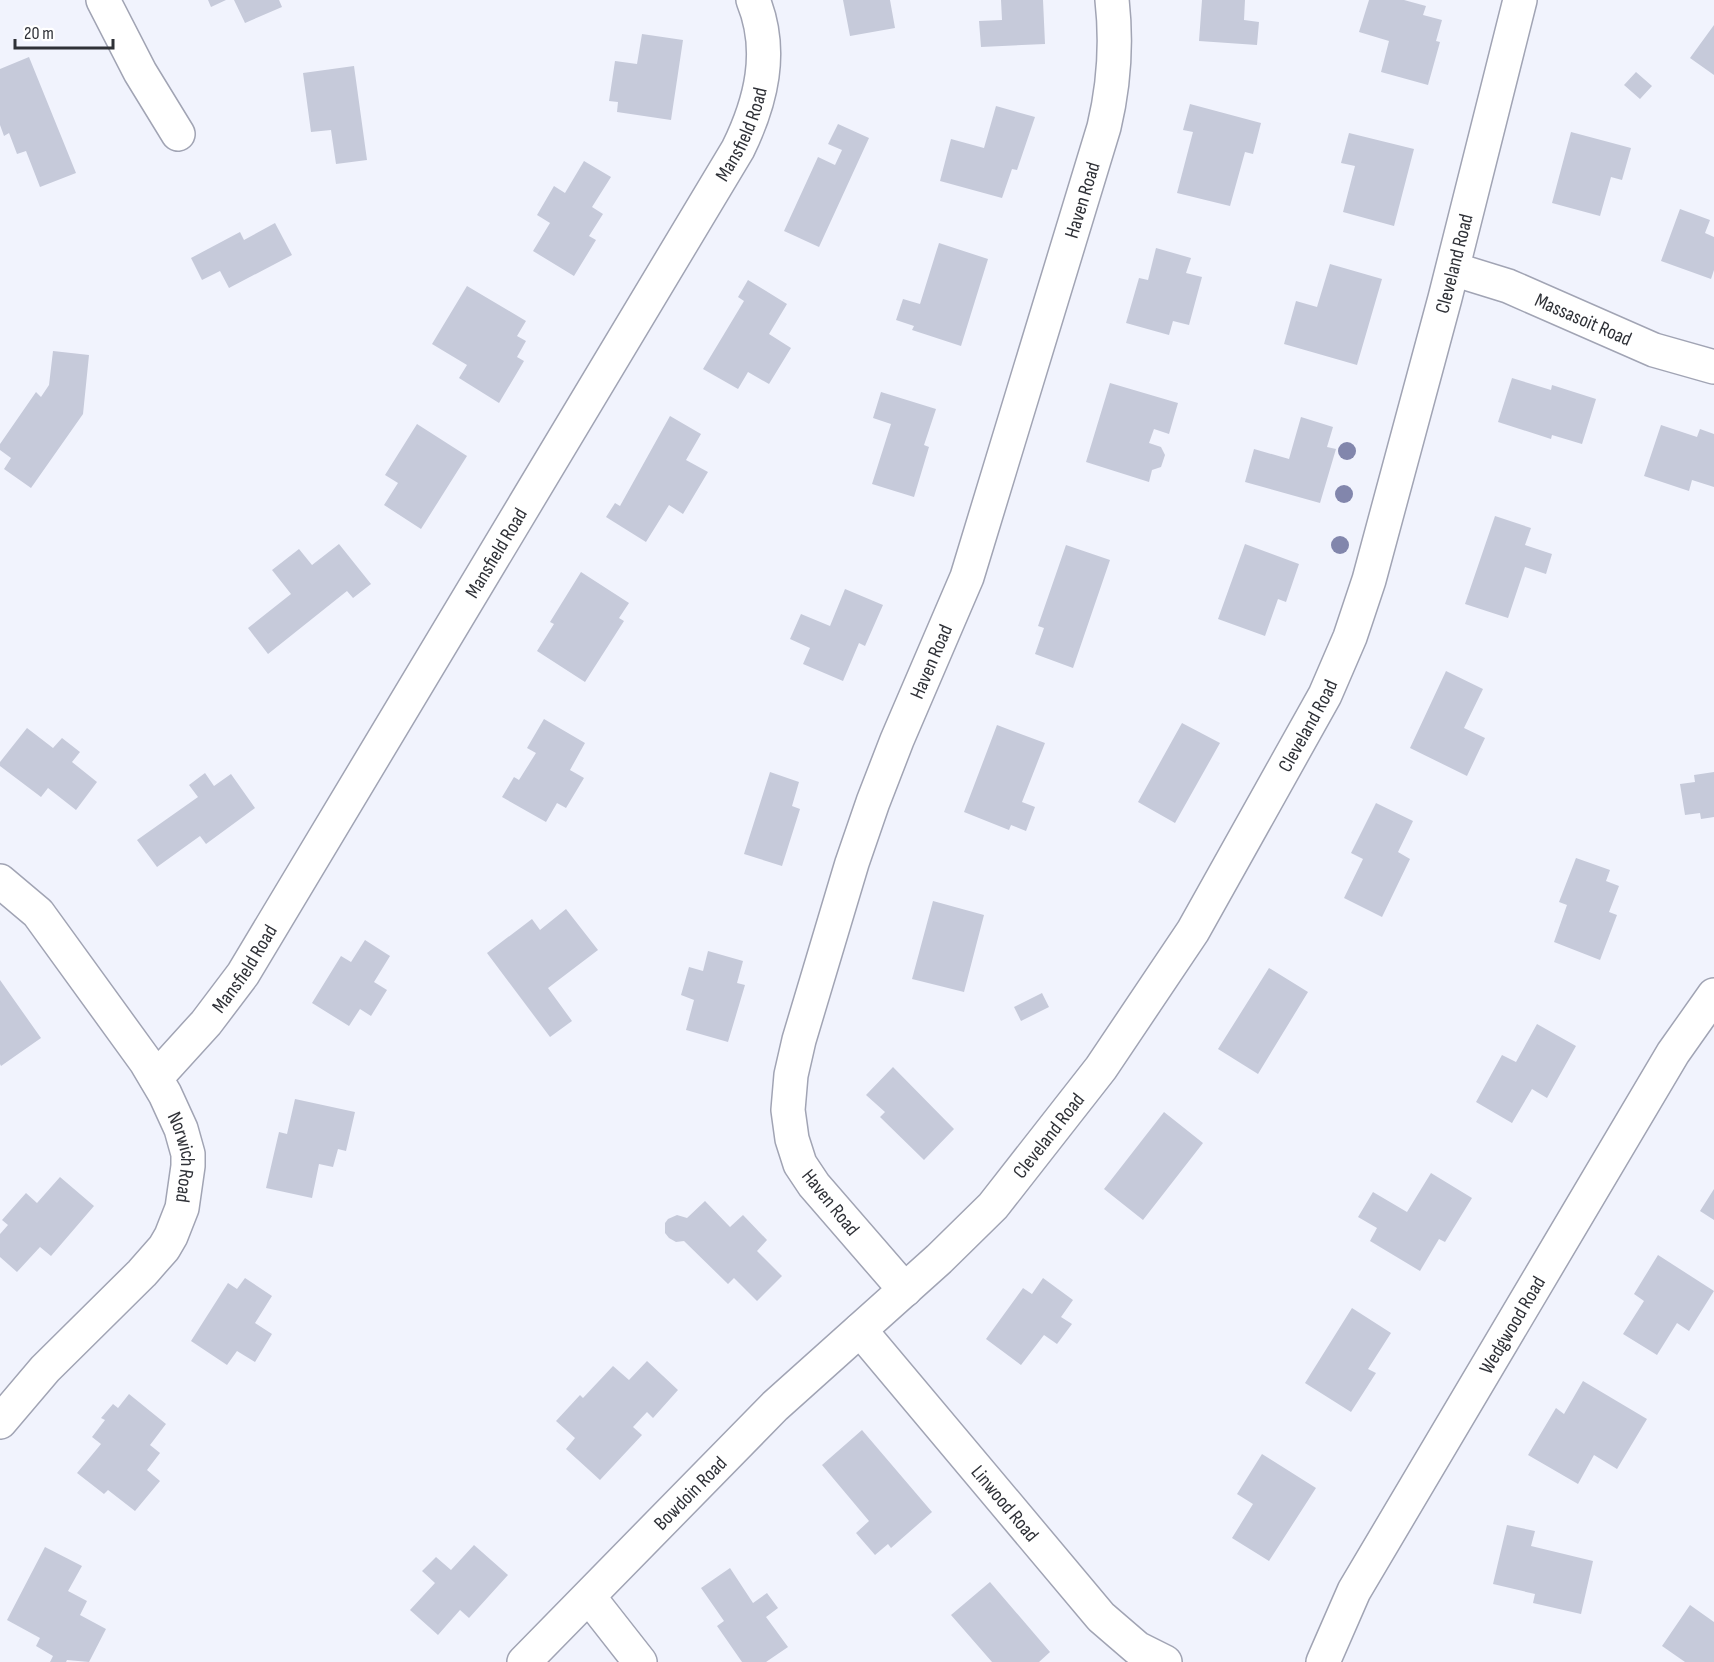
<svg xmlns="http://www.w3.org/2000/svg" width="1714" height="1662" font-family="'Sofia Sans Condensed',sans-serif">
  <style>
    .building { fill: #c6cada }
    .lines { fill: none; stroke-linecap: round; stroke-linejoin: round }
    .street-casing { stroke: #a1a4b4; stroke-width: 36 }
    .street { stroke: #fff; stroke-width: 33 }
    .tree { fill: #8286ac }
    .labels { text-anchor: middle; stroke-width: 6; stroke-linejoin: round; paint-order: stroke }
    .street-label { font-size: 20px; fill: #2f3137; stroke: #fff }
  </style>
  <rect width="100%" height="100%" fill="#f1f3fd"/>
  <!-- building -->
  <path class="building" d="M208,0H226L211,7Z
    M234,0H279L282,7L245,23Z
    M843,0H890L895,28L850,36Z
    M1001,0H1043L1045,44L981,47L979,21L1002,20Z
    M1202,0H1245L1244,20L1259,22L1257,45L1199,41Z
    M1369,0H1404L1426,6L1423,15L1442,20L1436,41L1440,42L1428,85L1381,72L1389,41L1359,32Z
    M1714,25V75L1690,58Z
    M642,34L683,40L671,120L617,112L618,102L609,101L615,61L637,64Z
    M29,57L76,173L40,187L26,151L17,154L9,133L4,136L0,125V69Z
    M354,66L367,160L336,164L331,130L311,132L303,73Z
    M1636,72L1652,86L1640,99L1624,85Z
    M1190,104L1261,123L1253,154L1245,152L1230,206L1177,193L1193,132L1183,130Z
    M996,106L1035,117L1017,170L1012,169L1002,198L940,181L951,139L984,148Z
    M838,124L869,138L819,247L784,231L818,157L835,165L842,150L828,144Z
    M1571,132L1631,148L1622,180L1611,177L1600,216L1552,203Z
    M1349,133L1414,149L1394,226L1343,212L1355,166L1341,163Z
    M584,161L611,177L592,207L603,214L589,236L596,240L574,276L533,251L550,223L537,215L554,186L565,193Z
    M1680,209L1710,220L1705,233L1714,237V270L1711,279L1661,261Z
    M275,223L292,255L229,288L220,271L202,280L191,258L240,232L244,240Z
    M939,243L988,259L961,346L912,330L914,326L896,320L903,299L920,304Z
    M1156,248L1191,258L1186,273L1202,277L1189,325L1173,321L1169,335L1126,323L1139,278L1148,280Z
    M1330,264L1382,279L1357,365L1284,344L1296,301L1317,307Z
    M748,280L787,304L769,334L791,348L769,384L748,372L738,389L703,369L744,301L738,297Z
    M467,286L526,321L517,336L526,341L517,357L524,361L499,403L459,378L467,365L432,344Z
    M53,351L89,355L83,414L31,488L4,469L11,458L0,450V444L36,392L41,397L49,385Z
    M1512,378L1551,390L1552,385L1596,399L1582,444L1552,435L1551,439L1498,422Z
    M1110,383L1178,403L1169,434L1154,429L1149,443L1161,447L1165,455L1161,467L1152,470L1149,482L1086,462Z
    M881,392L936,409L924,445L929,447L914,497L872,484L891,424L873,418Z
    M670,416L701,434L686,460L708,472L683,514L669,505L646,542L606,517L615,503L620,506Z
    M1301,417L1333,427L1327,447L1336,449L1320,503L1245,482L1254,449L1289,459Z
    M417,424L467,456L421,529L384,505L398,483L385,475Z
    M1661,425L1697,437L1700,429L1714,434V487L1692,480L1689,491L1644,476Z
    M1495,516L1531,528L1525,545L1552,554L1546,574L1525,567L1508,618L1465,604Z
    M339,544L371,584L353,598L347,591L268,654L248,628L291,594L272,570L299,549L312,565Z
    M1245,544L1299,564L1286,602L1278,599L1265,636L1218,619Z
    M1066,545L1110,560L1073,668L1035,654L1044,628L1038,626Z
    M581,572L629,603L619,618L624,621L585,682L537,651L554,624L550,622Z
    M845,589L883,605L865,646L859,643L843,681L803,664L810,648L790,639L801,614L830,626Z
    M1446,671L1483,689L1464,728L1485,738L1467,776L1410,748Z
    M544,719L585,743L570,770L584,778L566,808L557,803L546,822L502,797L514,777L519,780L536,753L527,748Z
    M1182,723L1220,743L1175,823L1138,802Z
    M997,725L1045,743L1022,802L1035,807L1026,831L1011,825L1009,830L964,812Z
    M27,728L53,748L62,738L80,752L72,762L97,782L76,810L48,788L41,797L0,766V762Z
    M770,772L799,782L792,806L800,809L782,866L744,854Z
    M1714,772V817L1701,819L1700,813L1685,815L1680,784L1695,782L1694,775Z
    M205,773L214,786L231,774L255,808L206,844L200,836L157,867L137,840L198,797L189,785Z
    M1376,803L1413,821L1398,852L1410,859L1382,917L1344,898L1363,859L1351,853Z
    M1576,858L1610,870L1606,881L1619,886L1609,912L1617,915L1600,960L1554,942L1567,905L1559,902Z
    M933,901L984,915L964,992L912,979Z
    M566,909L598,950L548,988L572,1021L550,1037L487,953L532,919L540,930Z
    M365,940L390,956L374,982L387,990L371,1016L360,1009L349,1026L312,1003L341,956L351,962Z
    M708,951L743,961L737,983L745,985L728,1042L686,1030L694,1000L681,995L689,967L703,971Z
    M1269,968L1308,992L1258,1074L1218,1049Z
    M0,980L41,1038L1,1066L0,1064Z
    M1042,993L1049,1007L1021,1021L1014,1007Z
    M1537,1024L1576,1046L1547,1098L1532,1089L1512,1123L1476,1102L1502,1055L1516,1062Z
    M893,1067L954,1129L924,1160L880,1117L885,1112L866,1095Z
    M295,1099L355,1112L346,1151L338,1149L333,1167L319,1164L312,1198L266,1188L279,1132L287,1134Z
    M1164,1112L1203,1143L1143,1220L1104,1189Z
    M1431,1173L1472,1198L1445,1242L1439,1239L1420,1271L1370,1241L1377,1228L1358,1217L1373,1192L1407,1212Z
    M60,1177L94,1206L51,1256L40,1247L17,1272L0,1257V1234L8,1225L2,1220L26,1193L37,1203Z
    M1714,1189V1220L1700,1211Z
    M705,1201L730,1227L743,1215L767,1240L757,1251L782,1276L757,1301L734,1278L728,1284L684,1241L676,1242L669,1238L665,1233V1223L668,1219L677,1215L687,1218Z
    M1658,1255L1714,1291L1689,1331L1677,1323L1657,1355L1623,1334L1644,1301L1634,1294Z
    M245,1278L272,1296L255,1323L272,1334L255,1362L237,1351L227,1365L191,1341L228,1283L237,1289Z
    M1043,1278L1073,1300L1061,1317L1072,1324L1057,1344L1044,1335L1021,1365L986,1339L1023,1288L1032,1294Z
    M1352,1308L1391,1333L1368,1369L1376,1373L1351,1412L1305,1383Z
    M647,1361L678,1390L653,1418L647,1412L633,1427L642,1435L600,1480L566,1449L575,1438L556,1421L580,1395L583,1398L613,1366L629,1380Z
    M1583,1381L1647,1419L1617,1469L1594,1455L1578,1484L1528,1455L1556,1408L1564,1414Z
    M129,1394L166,1424L150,1445L160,1453L147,1470L160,1481L135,1511L108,1490L104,1494L77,1473L101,1444L92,1437L105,1420L101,1418L113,1404L118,1408Z
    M862,1430L932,1512L891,1548L888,1544L875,1555L856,1533L869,1521L822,1465Z
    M1262,1454L1316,1488L1269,1561L1232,1538L1253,1504L1237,1494Z
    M1507,1525L1535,1531L1531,1546L1593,1561L1581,1614L1533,1603L1535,1594L1493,1584Z
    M474,1545L508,1575L469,1618L460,1610L438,1635L410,1610L435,1583L422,1571L436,1557L451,1570Z
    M45,1547L82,1566L68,1591L87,1601L80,1615L106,1629L89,1662L67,1660L66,1662H50L53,1656L36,1646L40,1638L7,1620Z
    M730,1568L753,1603L767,1593L778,1608L766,1617L788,1647L766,1662H742L717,1626L724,1621L701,1588Z
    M990,1582L1050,1652L1039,1662H992L951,1615Z
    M1690,1605L1714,1622V1662H1685L1662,1646Z"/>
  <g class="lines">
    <!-- street casing -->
    <g class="street-casing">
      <g id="street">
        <path d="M103,0L140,72L178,134"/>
        <path id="s1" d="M1453,269L1508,286L1654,350L1714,367"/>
        <path id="s2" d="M0,881L38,913L146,1062L165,1094L181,1129L188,1154V1166L182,1208L171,1236L164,1248L142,1273L45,1369L0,1422"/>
        <path id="s3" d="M156,1078L206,1023L243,974L738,149C761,102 774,51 753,0"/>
        <path id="s4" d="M905,1290L814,1185L800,1164L792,1139L788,1110L791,1075L799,1040L852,863L873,802L897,740L967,577L1104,127C1114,85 1117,44 1112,0"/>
        <path id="s5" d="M860,1330L1101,1617L1137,1648L1165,1662"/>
        <path d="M589,1597L640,1662"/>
        <path id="s6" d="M524,1662L775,1406L939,1259L993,1206L1101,1068L1193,931L1325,695L1350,637L1369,580L1445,298L1520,0"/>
        <path id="s7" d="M1323,1662L1354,1591L1673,1053L1714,995"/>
      </g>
    </g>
    <!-- street -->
    <use href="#street" class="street"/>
  </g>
  <!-- trees -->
  <g class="tree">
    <circle cx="1347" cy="451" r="9"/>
    <circle cx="1344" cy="494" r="9"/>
    <circle cx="1340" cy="545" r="9"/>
  </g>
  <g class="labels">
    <!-- street labels -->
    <g class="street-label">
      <text dy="7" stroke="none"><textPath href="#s3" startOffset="1113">Mansfield Road</textPath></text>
      <text dy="7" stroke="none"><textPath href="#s4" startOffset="1178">Haven Road</textPath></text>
      <text dy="7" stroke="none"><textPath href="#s6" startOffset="1716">Cleveland Road</textPath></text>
      <text dy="7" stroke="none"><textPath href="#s1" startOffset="140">Massasoit Road</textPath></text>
      <text dy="7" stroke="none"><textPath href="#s3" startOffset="627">Mansfield Road</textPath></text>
      <text dy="7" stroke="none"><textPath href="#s4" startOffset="692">Haven Road</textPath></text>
      <text dy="7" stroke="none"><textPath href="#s6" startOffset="1230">Cleveland Road</textPath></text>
      <text dy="7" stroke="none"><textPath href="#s3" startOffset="141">Mansfield Road</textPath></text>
      <text dy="7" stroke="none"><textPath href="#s6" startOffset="744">Cleveland Road</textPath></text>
      <text dy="7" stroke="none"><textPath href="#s2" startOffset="338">Norwich Road</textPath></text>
      <text transform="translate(831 1202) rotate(51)" y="7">Haven Road</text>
      <text dy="7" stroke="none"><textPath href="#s7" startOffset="387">Wedgwood Road</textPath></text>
      <text dy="7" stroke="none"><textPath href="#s6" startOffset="237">Bowdoin Road</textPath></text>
      <text dy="7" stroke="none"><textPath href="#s5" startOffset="226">Linwood Road</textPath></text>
    </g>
  </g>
  <!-- scale -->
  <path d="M15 39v9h98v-9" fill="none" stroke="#2f3137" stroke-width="3"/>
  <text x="24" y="39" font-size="18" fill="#2f3137" stroke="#ffffff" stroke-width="4.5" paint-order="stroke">20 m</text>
</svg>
